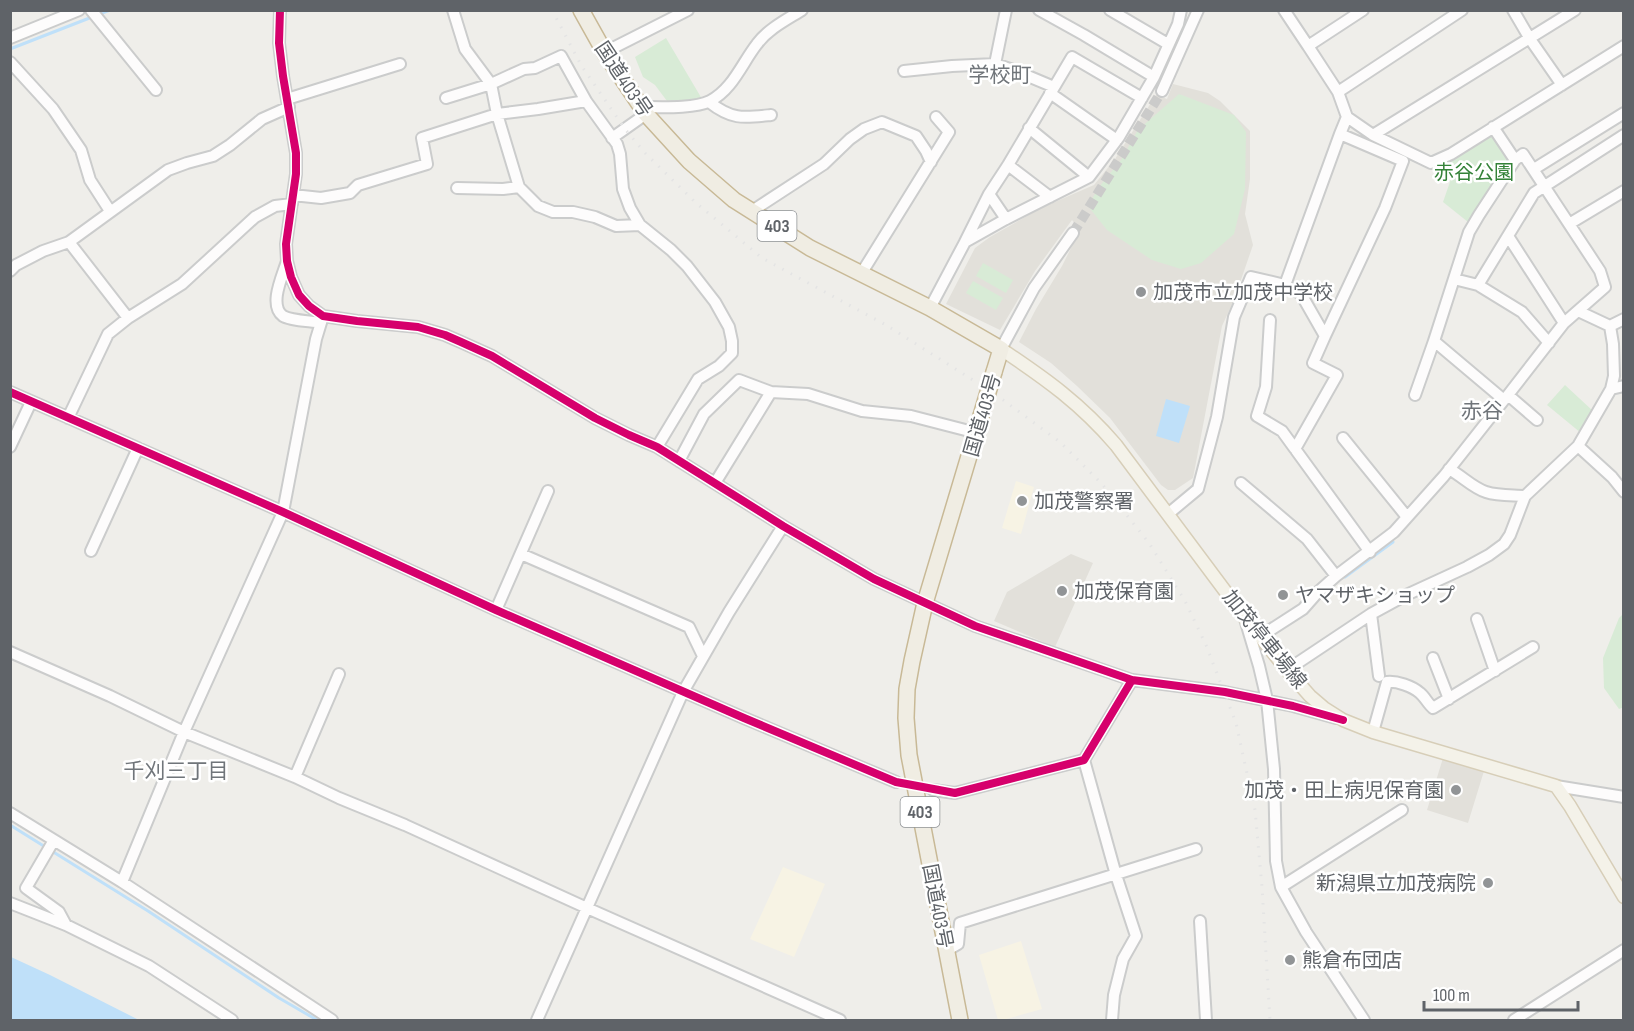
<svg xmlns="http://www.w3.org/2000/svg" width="1634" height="1031" font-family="'Sofia Sans Condensed','Noto Sans JP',sans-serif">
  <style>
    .commercial { fill: #f7f3e4 }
    .education { fill: #e2e0da }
    .green { fill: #d8ebd6 }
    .water { fill: #bfe0f9 }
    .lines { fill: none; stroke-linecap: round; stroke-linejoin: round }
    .stream { stroke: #bfe0f9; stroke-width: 3 }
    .minor-tunnel { stroke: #cbcbca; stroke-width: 10; stroke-dasharray: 10 5; stroke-linecap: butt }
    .minor-casing { stroke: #cbcccc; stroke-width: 14 }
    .major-casing { stroke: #d7ceb8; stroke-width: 15 }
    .highway-casing { stroke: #c8b996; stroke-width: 18 }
    .minor { stroke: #fdfcfc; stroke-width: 10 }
    .major { stroke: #f4f2e9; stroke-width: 12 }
    .highway { stroke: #f0ede3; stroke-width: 15 }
    .rail { stroke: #e4e4e4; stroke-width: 3; stroke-dasharray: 1.5 8; stroke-linecap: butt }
    .highway-bridge-casing { stroke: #c8b996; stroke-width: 18; stroke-linecap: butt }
    .highway-bridge { stroke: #f0ede3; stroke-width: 15 }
    .cycleway-casing { stroke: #fff; stroke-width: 11 }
    .cycleway { stroke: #d6006c; stroke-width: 8 }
    .poi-dot { fill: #919496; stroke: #fff; stroke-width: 2 }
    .labels { text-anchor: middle; stroke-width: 5; stroke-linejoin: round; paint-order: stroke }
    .shield { fill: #fff; stroke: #8f9295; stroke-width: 1.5 }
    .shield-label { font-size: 18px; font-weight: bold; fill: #5f6368 }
    .street-label { font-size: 20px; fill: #5f6368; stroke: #fff }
    .park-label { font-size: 20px; fill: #348238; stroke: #fff }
    .poi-label { font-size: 20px; fill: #5f6368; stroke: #fff; text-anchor: start }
    .neighbourhood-label { font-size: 21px; fill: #70757a; stroke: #fff }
  </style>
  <rect width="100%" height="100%" fill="#efeeea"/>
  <!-- commercial -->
  <path class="commercial" d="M1016,481L1034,487L1021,534L1002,528Z
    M783,867L825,884L794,957L750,939Z
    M1021,941L1042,1009L1003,1020H998L979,955Z"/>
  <!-- education -->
  <path class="education" d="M1173,84L1208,93L1220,101L1250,131V179L1245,214L1253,245L1234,300L1222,326L1193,478L1175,490H1168L1161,485L1110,418L1077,386L1051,363L1019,342L1036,309L1062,266L1080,230L1072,220L1035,271L1000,330L946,304L975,248L990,237L1013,224L1041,208L1094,185L1115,159L1156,95L1167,99Z
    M1071,554L1093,563L1055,647L994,621L1007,592Z
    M1443,758L1484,771L1468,823L1427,810Z"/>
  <!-- green -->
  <path class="green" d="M666,38L702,99L667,101L655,85L643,77L635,57Z
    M1179,94L1234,115L1246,132L1245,189L1234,234L1201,263L1181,269L1152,260L1107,230L1088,206L1099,187L1121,160L1138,130Z
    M1492,131L1511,160L1468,222L1443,202L1451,179L1440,165Z
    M983,263L1013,280L1006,293L976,276Z
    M973,281L1003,298L996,310L966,293Z
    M1565,385L1593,411L1581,433L1547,405Z
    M1623,614L1624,707L1619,709L1604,688L1603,658L1619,618Z"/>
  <!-- water -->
  <path class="water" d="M1166,399L1190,406L1179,443L1156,436Z
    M11,957L50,975L139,1020H11Z"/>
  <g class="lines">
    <!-- stream -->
    <path class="stream" d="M10,49L110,10
      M1345,577L1393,542
      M10,825L148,911L279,998L317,1020"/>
    <!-- minor-tunnel -->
    <path class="minor-tunnel" d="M1073,233L1162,91
      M896,782L933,790"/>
    <!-- minor casing -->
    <g class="minor-casing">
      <path id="minor" d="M91,10L156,90
        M280,10L279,43L283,76L296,153V174L286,244L287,261L291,277L299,295L309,306L323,316L357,321L418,327L445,335L461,342L492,356L595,418L629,435L657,447L783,526L874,579L975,626L1132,680L1225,692L1293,706L1336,718
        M453,10L465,49L491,84L497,114L519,187L538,206L553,212H573L595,217L616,226L640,225
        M1039,10L1084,35L1154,77
        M1110,10L1168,44
        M1284,10L1308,46
        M1363,10L1308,46L1338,92L1347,117L1373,135L1575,10
        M1513,10L1530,39L1562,85
        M10,38L79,10
        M605,53L609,50L688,10
        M10,62L53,109L81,150L90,180L110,211
        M995,64L1006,10
        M904,71L952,66L995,64L1016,71L1054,87
        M1162,91L1198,10
        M1338,92L1462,10
        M1050,93L1117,140
        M446,98L491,84L524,69L535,68L561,56L586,101
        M287,99L400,64
        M709,102C732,120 743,118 771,115
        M641,107C659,107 694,109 710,101C733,89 742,63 757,44C768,29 786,20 802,10
        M1493,127L1515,160
        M1029,128L1089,177
        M1340,134L1403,161L1385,208L1325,336L1301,294L1285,285L1340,134L1347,117
        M1373,135L1431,163L1451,154L1624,46
        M612,138L646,114
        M1008,165L1050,197
        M1534,169L1624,113
        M457,188L503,189L519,187
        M989,194L1006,219
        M293,195L321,198L350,193L358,185L427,164L422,138L497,114L538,109L586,101L617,144L620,154L623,189L630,208L640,225L671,250L687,266L715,302L729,327L732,341V353L719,366L698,379L657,447
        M752,211L824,164L850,139L864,129L882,122L916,136L926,151L931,162
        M1569,224L1624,191
        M1508,236L1564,323
        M69,242L128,318
        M965,242L989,194L1008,165L1072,57L1142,98
        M287,261C283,275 268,305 283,316C291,321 312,321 321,323
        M10,271L16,265L43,251L69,242L168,170L187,163L213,156L230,145L262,119L289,107
        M861,274L949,132L936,117
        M1454,279L1478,285L1522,312L1549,343
        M1478,285L1534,193L1624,135
        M930,308L965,242L1006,219L1089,177L1119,137L1154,77L1178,24L1181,10
        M1270,320L1266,387L1257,416L1282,431L1370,552
        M1610,326L1624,319
        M1001,349L1034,288L1073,233
        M1611,389L1624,386
        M10,392L283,512L496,610L744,718L896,782
        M1415,395L1434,341
        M1508,395L1537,420
        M68,418L108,334L128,318L182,284L255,217L275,206L292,204
        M1343,438L1407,517
        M1578,446L1612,477L1624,492
        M10,447L31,402
        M1295,449L1337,375L1313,363L1325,336
        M679,461L704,414L739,380L771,392
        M1449,469C1462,476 1473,488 1486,492C1498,496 1513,495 1525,496
        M715,483L771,392L808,394L862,411L911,416L977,433
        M1241,483L1307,539L1336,576
        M1168,514L1198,489L1217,417L1234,317L1251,277L1285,285
        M91,551L138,448
        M521,554L689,627L703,656
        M496,610L548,491
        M1371,614L1379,676
        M1245,619L1259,666L1267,700L1274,769L1276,861L1281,887L1306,932L1364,1020
        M1477,619L1495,671
        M1261,636L1303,609L1318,592L1336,576L1394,532L1444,476L1504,400L1508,395L1564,323L1605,287L1600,271L1523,154L1515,160L1479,215L1469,232L1434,341L1504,400
        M10,652L110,696L184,732L295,777L339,798L405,825L587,908L840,1020
        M1433,658L1449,699
        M1287,670L1371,614L1404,596L1467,567L1489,555L1504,544L1510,535L1525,496L1578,446L1611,389L1614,376L1613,344L1610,326L1578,311
        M1373,732L1387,682C1397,681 1412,686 1420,693C1425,697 1428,704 1433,708L1533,647
        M1084,760L1116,875L1136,936L1123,959L1114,995L1112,1020
        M295,777L339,674
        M1556,786L1624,797
        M933,790L955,793L1084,760L1132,680
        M10,813L122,882L332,1020
        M54,840L26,888L59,912L66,925
        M122,882L184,732L283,512L316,339L323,316
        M1281,887L1402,810
        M10,903L66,925L149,966L232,1020
        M1200,921L1206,1020
        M946,951L958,944L960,923L1196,849
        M537,1020L683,692L729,612L783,526
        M1514,1020L1624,950"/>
    </g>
    <!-- major casing -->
    <g class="major-casing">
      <path id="major" d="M1001,349C1046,379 1081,404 1116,445L1243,615L1287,670L1310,696L1324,708L1343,720L1373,732L1556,786L1570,806L1624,897"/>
    </g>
    <!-- highway casing -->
    <g class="highway-casing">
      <path id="highway" d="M581,10L605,53L646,114L689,161L734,200L810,248L930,308L1001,349L994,372
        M960,1020L909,755L906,718L907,689L912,661L925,603L981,416"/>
    </g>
    <!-- minor -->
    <use href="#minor" class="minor"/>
    <!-- major -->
    <use href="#major" class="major"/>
    <!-- highway -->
    <use href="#highway" class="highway"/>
    <!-- rail -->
    <path class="rail" d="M552,10L581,65L625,129L645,153L695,202L762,258L886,325L995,394L1060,442L1102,484L1149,543L1185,601L1206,645L1236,723L1255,810L1262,887L1270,1020"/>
    <!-- highway-bridge casing -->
    <g class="highway-bridge-casing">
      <path id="highway-bridge" d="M981,416L994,372"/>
    </g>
    <!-- highway-bridge -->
    <use href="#highway-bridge" class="highway-bridge"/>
    <!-- cycleway casing -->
    <g class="cycleway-casing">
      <path id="cycleway" d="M280,10L279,43L283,76L296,153V174L286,244L287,261L291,277L299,295L309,306L323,316L357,321L418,327L445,335L461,342L492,356L595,418L629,435L657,447L783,526L874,579L975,626L1132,680L1225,692L1293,706L1343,720
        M10,392L283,512L496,610L744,718L896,782L955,793L1084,760L1132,680"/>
    </g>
    <!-- cycleway -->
    <use href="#cycleway" class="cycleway"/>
  </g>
  <!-- markers -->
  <g class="poi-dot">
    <circle cx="1141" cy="292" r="6"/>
    <circle cx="1022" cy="501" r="6"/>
    <circle cx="1062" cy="591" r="6"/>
    <circle cx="1283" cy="595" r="6"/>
    <circle cx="1456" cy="790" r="6"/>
    <circle cx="1488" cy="883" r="6"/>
    <circle cx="1290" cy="960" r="6"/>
  </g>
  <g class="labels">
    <!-- shield labels -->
    <g class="shield">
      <rect x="757.5" y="211" width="39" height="30" rx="4.5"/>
      <rect x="900.5" y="797" width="39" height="30" rx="4.5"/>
    </g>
    <g class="shield-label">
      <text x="777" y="232">403</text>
      <text x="920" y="818">403</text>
    </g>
    <!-- street labels -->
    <g class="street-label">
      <text transform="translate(624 79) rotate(56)" y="7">国道403号</text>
      <text transform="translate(982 415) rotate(-74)" y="7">国道403号</text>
      <text transform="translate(1265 639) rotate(51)" y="7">加茂停車場線</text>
      <text transform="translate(938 906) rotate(79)" y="7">国道403号</text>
    </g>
    <!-- park labels -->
    <g class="park-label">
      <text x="1474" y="179">赤谷公園</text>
    </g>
    <!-- poi labels -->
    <g class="poi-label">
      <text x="1153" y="299">加茂市立加茂中学校</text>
      <text x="1034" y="508">加茂警察署</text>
      <text x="1074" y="598">加茂保育園</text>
      <text x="1295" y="602">ヤマザキショップ</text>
      <text x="1444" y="797" text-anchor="end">加茂・田上病児保育園</text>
      <text x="1476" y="890" text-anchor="end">新潟県立加茂病院</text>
      <text x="1302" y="967">熊倉布団店</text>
    </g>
    <!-- neighbourhood labels -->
    <g class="neighbourhood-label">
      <text x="1000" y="82">学校町</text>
      <text x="1482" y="418">赤谷</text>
      <text x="176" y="778">千刈三丁目</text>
    </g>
  </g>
  <!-- border -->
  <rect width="1634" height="1031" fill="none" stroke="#5f6368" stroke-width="24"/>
  <!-- scale -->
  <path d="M1424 1001v9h154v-9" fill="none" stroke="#5f6368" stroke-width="3"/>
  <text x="1433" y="1001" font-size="18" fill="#5f6368" stroke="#ffffff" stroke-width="4.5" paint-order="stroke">100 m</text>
</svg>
